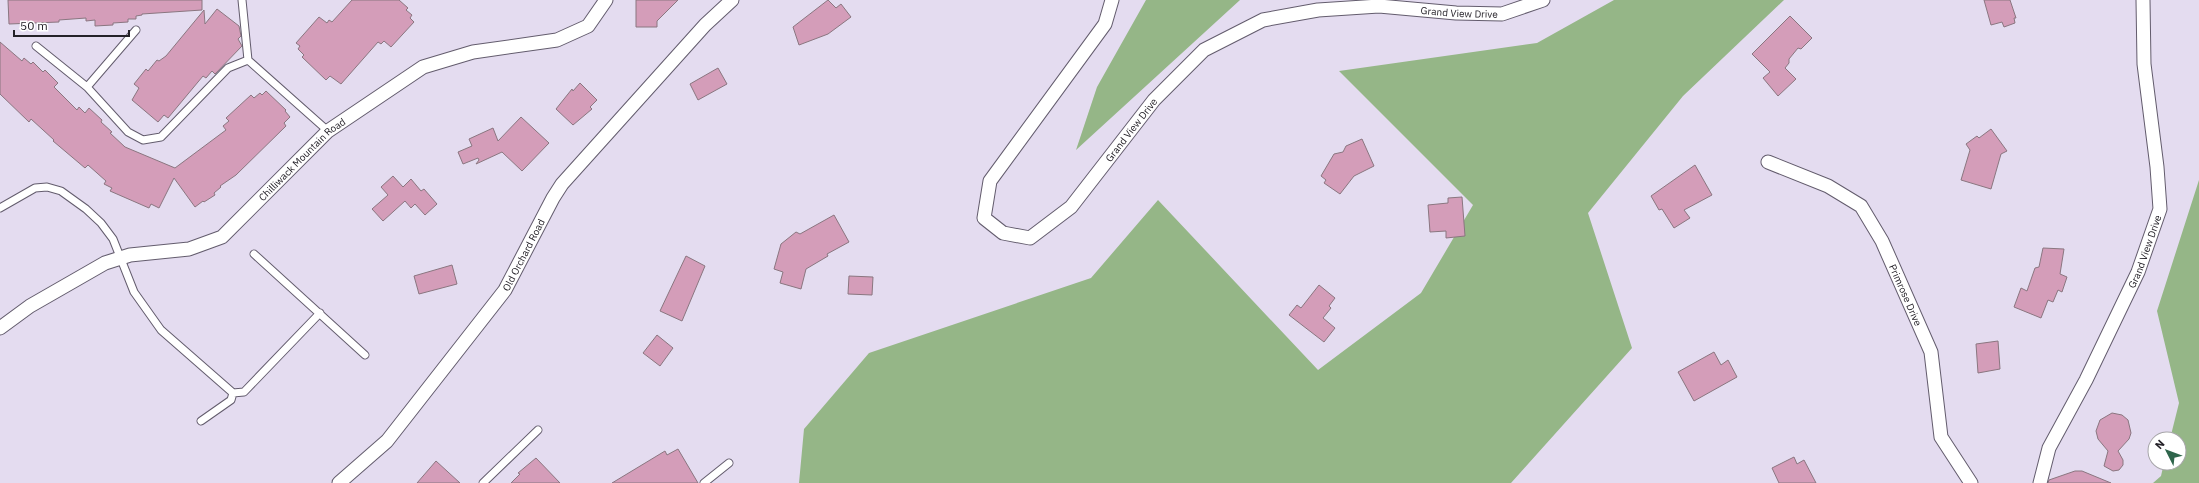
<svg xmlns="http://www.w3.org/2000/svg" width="2199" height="483" font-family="'IBM Plex Sans',sans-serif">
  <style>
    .forest { fill: #95b687 }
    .building { fill: #d49db9; stroke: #8a7680 }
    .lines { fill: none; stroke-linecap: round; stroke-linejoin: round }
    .lane-casing { stroke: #635c6d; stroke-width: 9 }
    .street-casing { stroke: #635c6d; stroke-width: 15 }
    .lane { stroke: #fff; stroke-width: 7 }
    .street { stroke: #fff; stroke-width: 13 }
    .labels { text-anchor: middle; stroke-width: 4; stroke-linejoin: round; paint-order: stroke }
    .street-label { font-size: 10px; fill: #242128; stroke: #fff }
  </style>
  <rect width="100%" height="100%" fill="#e4dcf0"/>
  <!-- forest -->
  <path class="forest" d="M1146,0H1240L1076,150L1097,87Z
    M1614,0H1784L1683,96L1588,213L1632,348L1511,483H799L804,429L869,353L1091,278L1158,200L1318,370L1421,293L1473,205L1339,71L1537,43Z
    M2199,180V483H2153L2161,476L2164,463H2179V439H2170L2179,403L2157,311Z"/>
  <!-- building -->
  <path class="building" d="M8,0H202V10L142,14V15L136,16V19H128V22L113,23V25L95,26V20L86,21V18L59,20V22L9,24Z
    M352,0H399L408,8L406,10L412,15L410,18L414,22L391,47L384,41L381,44L378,42L341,84L330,76L326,80L302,57L304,55L298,49L300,46L296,43L319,17L327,23L329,20L332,22Z
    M636,0H678L657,21V27H636Z
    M828,0L836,8L841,4L851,17L828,34L799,45L793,27Z
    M1984,0H2010L2016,18H2014L2015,23L2004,27L2002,22L1991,25Z
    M217,9L239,26L241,36L238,39L242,46L215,74L212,71L206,78L203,76L168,118L164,115L158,122L132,100L139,88L134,84L146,69L148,71L157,60L159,61L166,56L204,10L205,24Z
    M1790,16L1812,38L1801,49L1798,48L1789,59V63L1785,68L1796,79L1778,96L1763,78L1770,72L1752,54Z
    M0,42L22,61L24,58L31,64L33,62L43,72L45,70L58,83L54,87L77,110L79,107L85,113L89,108L102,120L101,122L112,132L110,133L125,147L175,168L226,130L223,126L229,121L226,118L251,95L254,98L260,93L262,95L266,91L286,110L285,111L290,117L284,123L286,126L236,175L220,186L221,187L214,193L215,195L204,202L203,201L195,207L174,178L159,208L151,204L149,208L110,191L112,188L104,184L106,181L88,165L85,168L53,141L54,140L31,119L29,122L0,94Z
    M718,68L727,84L698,100L690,84Z
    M580,83L597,100L590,107L592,109L573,125L556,109L572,89L573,91Z
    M521,117L549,143L522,171L502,152L476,164L479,160L478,158L463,164L458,152L472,146L469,139L493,128L498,141Z
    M1991,129L2007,151L2001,154L1991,189L1961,180L1970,150L1966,144L1977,136L1979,138Z
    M1362,139L1374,166L1354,176L1340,194L1324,183L1326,180L1321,176L1334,154L1343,152L1346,146Z
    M1695,165L1712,195L1684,210L1690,218L1674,228L1662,209L1659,210L1651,196Z
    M393,176L403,187L411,179L421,191L424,189L437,204L425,215L415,204L411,208L405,201L383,221L372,209L388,195L381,187Z
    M1462,197L1465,236L1446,238V231L1430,232L1428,205L1448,203V198Z
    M834,215L849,242L827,254L828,256L806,269L801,289L780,283L783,272L774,269L781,244L796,232L800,234Z
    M2043,248L2064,249L2060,274L2067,277L2062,292L2058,290L2053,302L2048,300L2041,318L2014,307L2021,288L2027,291L2035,268L2039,267Z
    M686,256L705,266L682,321L660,311Z
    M452,265L457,284L419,294L414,276Z
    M849,276L873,277L872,295L848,294Z
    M1319,285L1335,298L1329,306L1331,308L1323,318L1335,328L1324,342L1289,315L1297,305L1301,308Z
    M657,335L673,348L660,366L643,353Z
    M1998,341L2000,369L1978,373L1976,344Z
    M1714,352L1721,365L1728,360L1737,377L1694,401L1678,372Z
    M2112,413L2122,415L2128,420L2131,433L2129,439L2118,451L2123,460V465L2119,470L2113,471L2104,466L2108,451L2098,439L2096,431L2100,420Z
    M678,449L698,483H612L665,451L667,455Z
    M1794,457L1797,464L1804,460L1816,483H1779L1772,468Z
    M536,458L560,483H511L520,474L518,473Z
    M436,461L460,483H417Z
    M2075,471H2082L2111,483H2048L2049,480Z"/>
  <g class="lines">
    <!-- lane casing -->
    <g class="lane-casing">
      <path id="lane" d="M242,0L248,60L328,131
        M36,46L87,87L128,132L143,140L161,137L228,68L248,60
        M87,87L136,30
        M0,208L35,188L47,187L61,191L86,209L101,223L113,239L134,292L161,330L233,393L244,392L320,313
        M254,254L365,355
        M201,421L231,400L233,393
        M483,483L538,430
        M704,483L729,463"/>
    </g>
    <!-- street casing -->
    <g class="street-casing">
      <g id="street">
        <path id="s1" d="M1112,0L1105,24L990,181L984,218L1003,233L1030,238L1071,207L1154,100L1204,50L1263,20L1318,10L1379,6L1456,13L1502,14L1543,0"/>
        <path id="s2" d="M1768,162L1828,186L1861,206L1882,241L1931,352L1941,437L1971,483"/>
        <path id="s3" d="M0,328L30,306L105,263L130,255L189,249L222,237L328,131L423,67L473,52L557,40L588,26L606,0"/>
        <path id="s4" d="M339,483L387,441L505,290L553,198L562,184L705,25L732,0"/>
        <path id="s5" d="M2040,483L2049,448L2086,380L2138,272L2160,209L2157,167L2144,64L2143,0"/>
      </g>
    </g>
    <!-- lane -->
    <use href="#lane" class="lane"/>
    <!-- street -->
    <use href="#street" class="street"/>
  </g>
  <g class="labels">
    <!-- street labels -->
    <g class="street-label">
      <text dy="4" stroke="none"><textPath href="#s1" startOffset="830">Grand View Drive</textPath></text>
      <text dy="4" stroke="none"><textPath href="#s1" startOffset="458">Grand View Drive</textPath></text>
      <text dy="4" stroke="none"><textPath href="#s3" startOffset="356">Chilliwack Mountain Road</textPath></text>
      <text dy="4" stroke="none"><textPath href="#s5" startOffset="255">Grand View Drive</textPath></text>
      <text dy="4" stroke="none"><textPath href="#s4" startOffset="295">Old Orchard Road</textPath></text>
      <text dy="4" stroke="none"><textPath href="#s2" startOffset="203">Primrose Drive</textPath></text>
    </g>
  </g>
  <!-- north arrow -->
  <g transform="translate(2167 451) rotate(312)"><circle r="19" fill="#ffffff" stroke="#a7a6a9"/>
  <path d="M0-3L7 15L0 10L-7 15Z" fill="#2e654b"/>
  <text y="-6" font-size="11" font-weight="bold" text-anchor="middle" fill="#242128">N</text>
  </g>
  <!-- scale -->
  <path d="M14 30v6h115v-6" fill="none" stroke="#242128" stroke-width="2"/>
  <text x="20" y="30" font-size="12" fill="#242128" stroke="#ffffff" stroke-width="3" paint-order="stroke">50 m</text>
</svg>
